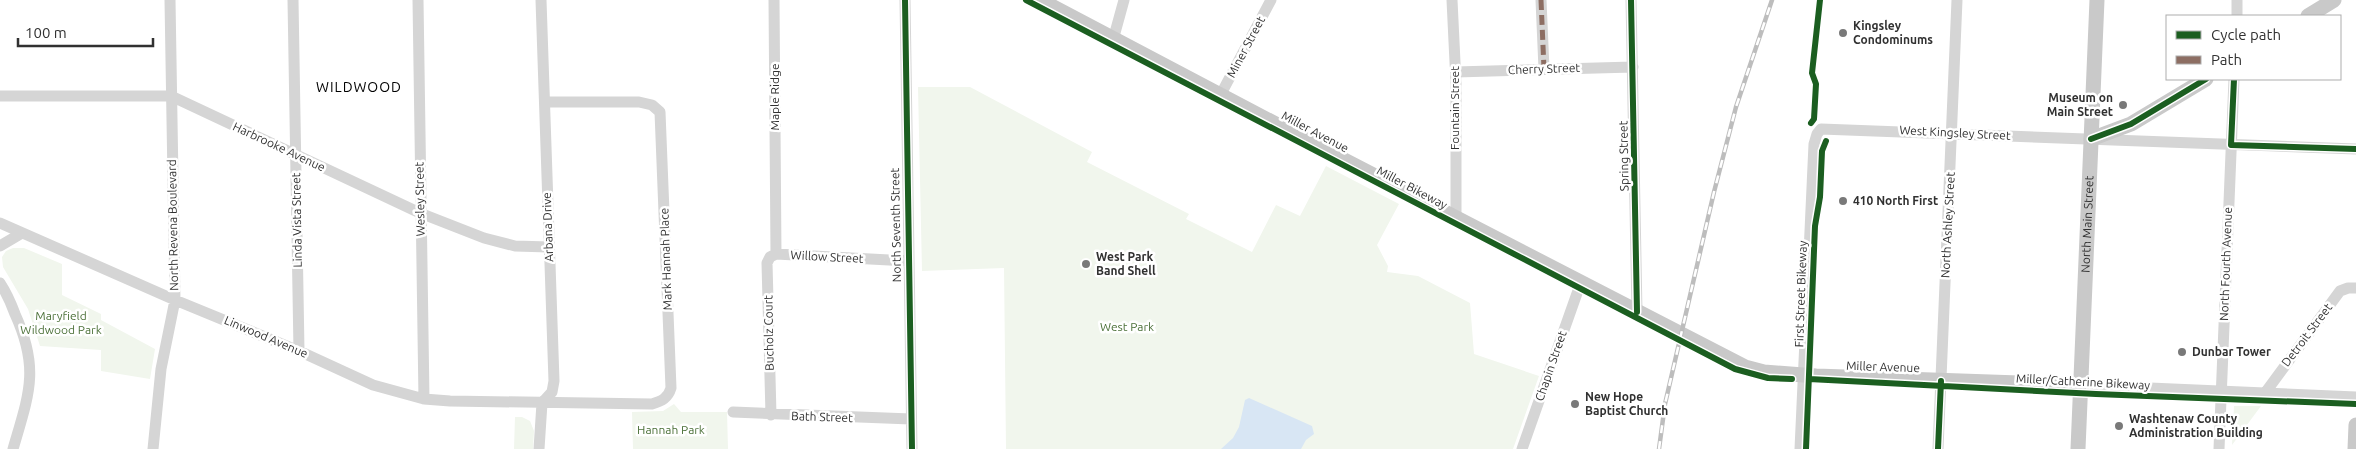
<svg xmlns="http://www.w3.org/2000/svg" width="2356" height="449" font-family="Ubuntu,sans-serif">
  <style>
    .green { fill: #f1f6ed }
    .water { fill: #d8e6f4 }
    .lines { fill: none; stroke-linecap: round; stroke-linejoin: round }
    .minor { stroke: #d5d5d5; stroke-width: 11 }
    .major { stroke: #c9c9c9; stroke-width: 15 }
    .rail-casing { stroke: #bdbdbd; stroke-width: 4.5 }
    .rail { stroke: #fff; stroke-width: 2.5; stroke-dasharray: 8; stroke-linecap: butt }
    .quiet { stroke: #8d6e63; stroke-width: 5; stroke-dasharray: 10 5; stroke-linecap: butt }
    .cycleway-casing { stroke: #fff; stroke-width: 9 }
    .cycleway { stroke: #1b5e20; stroke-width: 6 }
    .poi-dot { fill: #797979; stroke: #fff; stroke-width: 2 }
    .labels { text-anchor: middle; stroke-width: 5; stroke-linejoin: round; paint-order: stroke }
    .poi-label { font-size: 12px; font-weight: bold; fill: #313131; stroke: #fff; text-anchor: start }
    .street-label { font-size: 12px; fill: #313131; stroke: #fff }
    .park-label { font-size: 12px; fill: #4c7139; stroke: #fff }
    .neighbourhood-label { font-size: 14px; letter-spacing: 1px; fill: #000; stroke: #fff }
  </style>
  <rect width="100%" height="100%" fill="#fff"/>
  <!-- green -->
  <path class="green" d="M918,87H970L1092,152L1087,162L1189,214L1186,219L1252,252L1276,205L1300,216L1326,166L1399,204L1377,245L1388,266L1387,272L1418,276L1470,303L1474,354L1539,376L1513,449H1006L1004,268L922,271Z
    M13,248H24L62,264V295L101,314V320L155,349L150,379L101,371V350L40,346L28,309L3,267L2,257L6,251Z
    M674,404L681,412H727L728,449H633L632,412L663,411Z
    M2234,406H2261L2232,445Z
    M515,417H522L530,421L534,431L533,449H514Z"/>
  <!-- water -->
  <path class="water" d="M1249,398L1312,426L1314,434L1306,440L1301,449H1221L1233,438L1239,427L1245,400Z"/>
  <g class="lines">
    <!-- minor -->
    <path class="minor" d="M293,0L299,351
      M418,0L424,399
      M774,0L776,254
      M905,0L912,449
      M1452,0L1456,83V217
      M1541,0L1544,69
      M1631,0L1637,312
      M2237,16V0
      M1113,40L1124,0
      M1456,72L1633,67
      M1221,94L1271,0
      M0,96H171L420,213L484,238L515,246L549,247
      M0,223L175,300L299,351L373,385L424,399L450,401L652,404C662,401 668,398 671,388L660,112L652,105L639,102H545
      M0,246L22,233
      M776,254L908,261
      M0,283C6,292 11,303 15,314C40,369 29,394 13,449
      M2081,385L2356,397
      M2265,393L2340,291L2348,288H2356
      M733,412L911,419
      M771,415L767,263L770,257L776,254
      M153,449L161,369L175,300L170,0
      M539,449L542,403L552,392L554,381L541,0
      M1522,449L1581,282
      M1800,449L1814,144L1817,134L1821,129L2356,149
      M1938,449L1957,0
      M2219,449L2234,79"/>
    <!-- major -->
    <g class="major">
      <path d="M1040,0L1342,159L1745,367L1764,372L1816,376L2081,385"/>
      <path d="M2308,16L2334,0"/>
      <path d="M2091,139L2131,124L2206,79"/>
      <path id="s1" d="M2078,449L2097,0"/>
      <path d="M2355,449L2356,425"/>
    </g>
    <!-- rail casing -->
    <g class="rail-casing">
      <path id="rail" d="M1659,449L1665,404L1714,192L1736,107L1772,0"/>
    </g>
    <!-- rail -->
    <use href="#rail" class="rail"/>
    <!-- quiet -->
    <path class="quiet" d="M1541,0L1544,69"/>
    <!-- cycleway casing -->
    <g class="cycleway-casing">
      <path id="cycleway" d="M905,0L912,449
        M1026,0L1735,369L1768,378L1792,379
        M1631,0L1637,312
        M2234,79L2231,145L2356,149
        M1811,123L1814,119L1816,84L1812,73L1820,0
        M2091,139L2131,124L2206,79
        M1809,379L2096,394L2356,404
        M1806,449L1815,226L1820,197L1822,151L1826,141
        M1938,449L1941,381"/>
    </g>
    <!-- cycleway -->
    <use href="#cycleway" class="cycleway"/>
  </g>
  <!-- markers -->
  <g class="poi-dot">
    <circle cx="1843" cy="33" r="5"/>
    <circle cx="2123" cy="105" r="5"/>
    <circle cx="1843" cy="201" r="5"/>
    <circle cx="1086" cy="264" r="5"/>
    <circle cx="2182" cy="352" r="5"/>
    <circle cx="1575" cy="404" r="5"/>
    <circle cx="2119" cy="426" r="5"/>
  </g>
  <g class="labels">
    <!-- poi labels -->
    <g class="poi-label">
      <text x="1853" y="30">Kingsley<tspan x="1853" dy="14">Condominums</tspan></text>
      <text x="2113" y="102" text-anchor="end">Museum on<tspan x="2113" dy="14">Main Street</tspan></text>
      <text x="1853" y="205">410 North First</text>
      <text x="1096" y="261">West Park<tspan x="1096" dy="14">Band Shell</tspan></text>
      <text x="2192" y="356">Dunbar Tower</text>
      <text x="1585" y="401">New Hope<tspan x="1585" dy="14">Baptist Church</tspan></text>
      <text x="2129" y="423">Washtenaw County<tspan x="2129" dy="14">Administration Building</tspan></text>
    </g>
    <!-- street labels -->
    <g class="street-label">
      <text transform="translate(1246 47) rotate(-62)" y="4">Miner Street</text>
      <text transform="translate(1544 69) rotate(-2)" y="4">Cherry Street</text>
      <text transform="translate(775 97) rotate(-90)" y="4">Maple Ridge</text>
      <text transform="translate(1455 108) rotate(-90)" y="4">Fountain Street</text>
      <text transform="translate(1315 132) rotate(28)" y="4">Miller Avenue</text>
      <text transform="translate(1955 133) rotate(3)" y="4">West Kingsley Street</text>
      <text transform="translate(279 147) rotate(25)" y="4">Harbrooke Avenue</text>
      <text transform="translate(1624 156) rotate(-91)" y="4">Spring Street</text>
      <text transform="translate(1412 188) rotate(28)" y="4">Miller Bikeway</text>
      <text transform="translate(420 199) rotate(-91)" y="4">Wesley Street</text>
      <text transform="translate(297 220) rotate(-91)" y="4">Linda Vista Street</text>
      <text dy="4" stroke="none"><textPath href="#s1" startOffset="225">North Main Street</textPath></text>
      <text transform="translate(173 225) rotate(-91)" y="4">North Revena Boulevard</text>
      <text transform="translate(896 225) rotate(-91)" y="4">North Seventh Street</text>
      <text transform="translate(1948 225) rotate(-87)" y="4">North Ashley Street</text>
      <text transform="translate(548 227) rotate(-92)" y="4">Arbana Drive</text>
      <text transform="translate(827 257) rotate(3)" y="4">Willow Street</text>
      <text transform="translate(666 259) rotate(-92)" y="4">Mark Hannah Place</text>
      <text transform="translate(2226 264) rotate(-88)" y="4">North Fourth Avenue</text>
      <text transform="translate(1801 294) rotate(-88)" y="4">First Street Bikeway</text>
      <text transform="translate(769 333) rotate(-91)" y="4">Bucholz Court</text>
      <text transform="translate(2307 335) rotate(-53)" y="4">Detroit Street</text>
      <text transform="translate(266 337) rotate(23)" y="4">Linwood Avenue</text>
      <text transform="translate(1551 366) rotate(-71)" y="4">Chapin Street</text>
      <text transform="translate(1883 367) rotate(2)" y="4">Miller Avenue</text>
      <text transform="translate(2083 382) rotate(3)" y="4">Miller/Catherine Bikeway</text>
      <text transform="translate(822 417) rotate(2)" y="4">Bath Street</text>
    </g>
    <!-- park labels -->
    <g class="park-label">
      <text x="61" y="320">Maryfield<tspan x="61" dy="14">Wildwood Park</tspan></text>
      <text x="1127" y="331">West Park</text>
      <text x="671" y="434">Hannah Park</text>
    </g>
    <!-- neighbourhood labels -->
    <g class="neighbourhood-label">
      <text x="359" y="92">WILDWOOD</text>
    </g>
  </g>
  <!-- legend -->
  <rect x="2166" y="15" width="175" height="65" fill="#ffffff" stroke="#adadad"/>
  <rect x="2176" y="31" width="25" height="8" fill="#1b5e20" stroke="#adadad"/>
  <text x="2211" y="40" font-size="15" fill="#313131">Cycle path</text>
  <rect x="2176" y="56" width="25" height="8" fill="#8d6e63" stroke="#adadad"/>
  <text x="2211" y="65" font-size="15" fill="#313131">Path</text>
  <!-- scale -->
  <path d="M18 38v8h135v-8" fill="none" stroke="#313131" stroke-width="2.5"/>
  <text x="25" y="38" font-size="15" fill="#313131" stroke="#ffffff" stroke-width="4" paint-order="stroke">100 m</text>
</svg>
